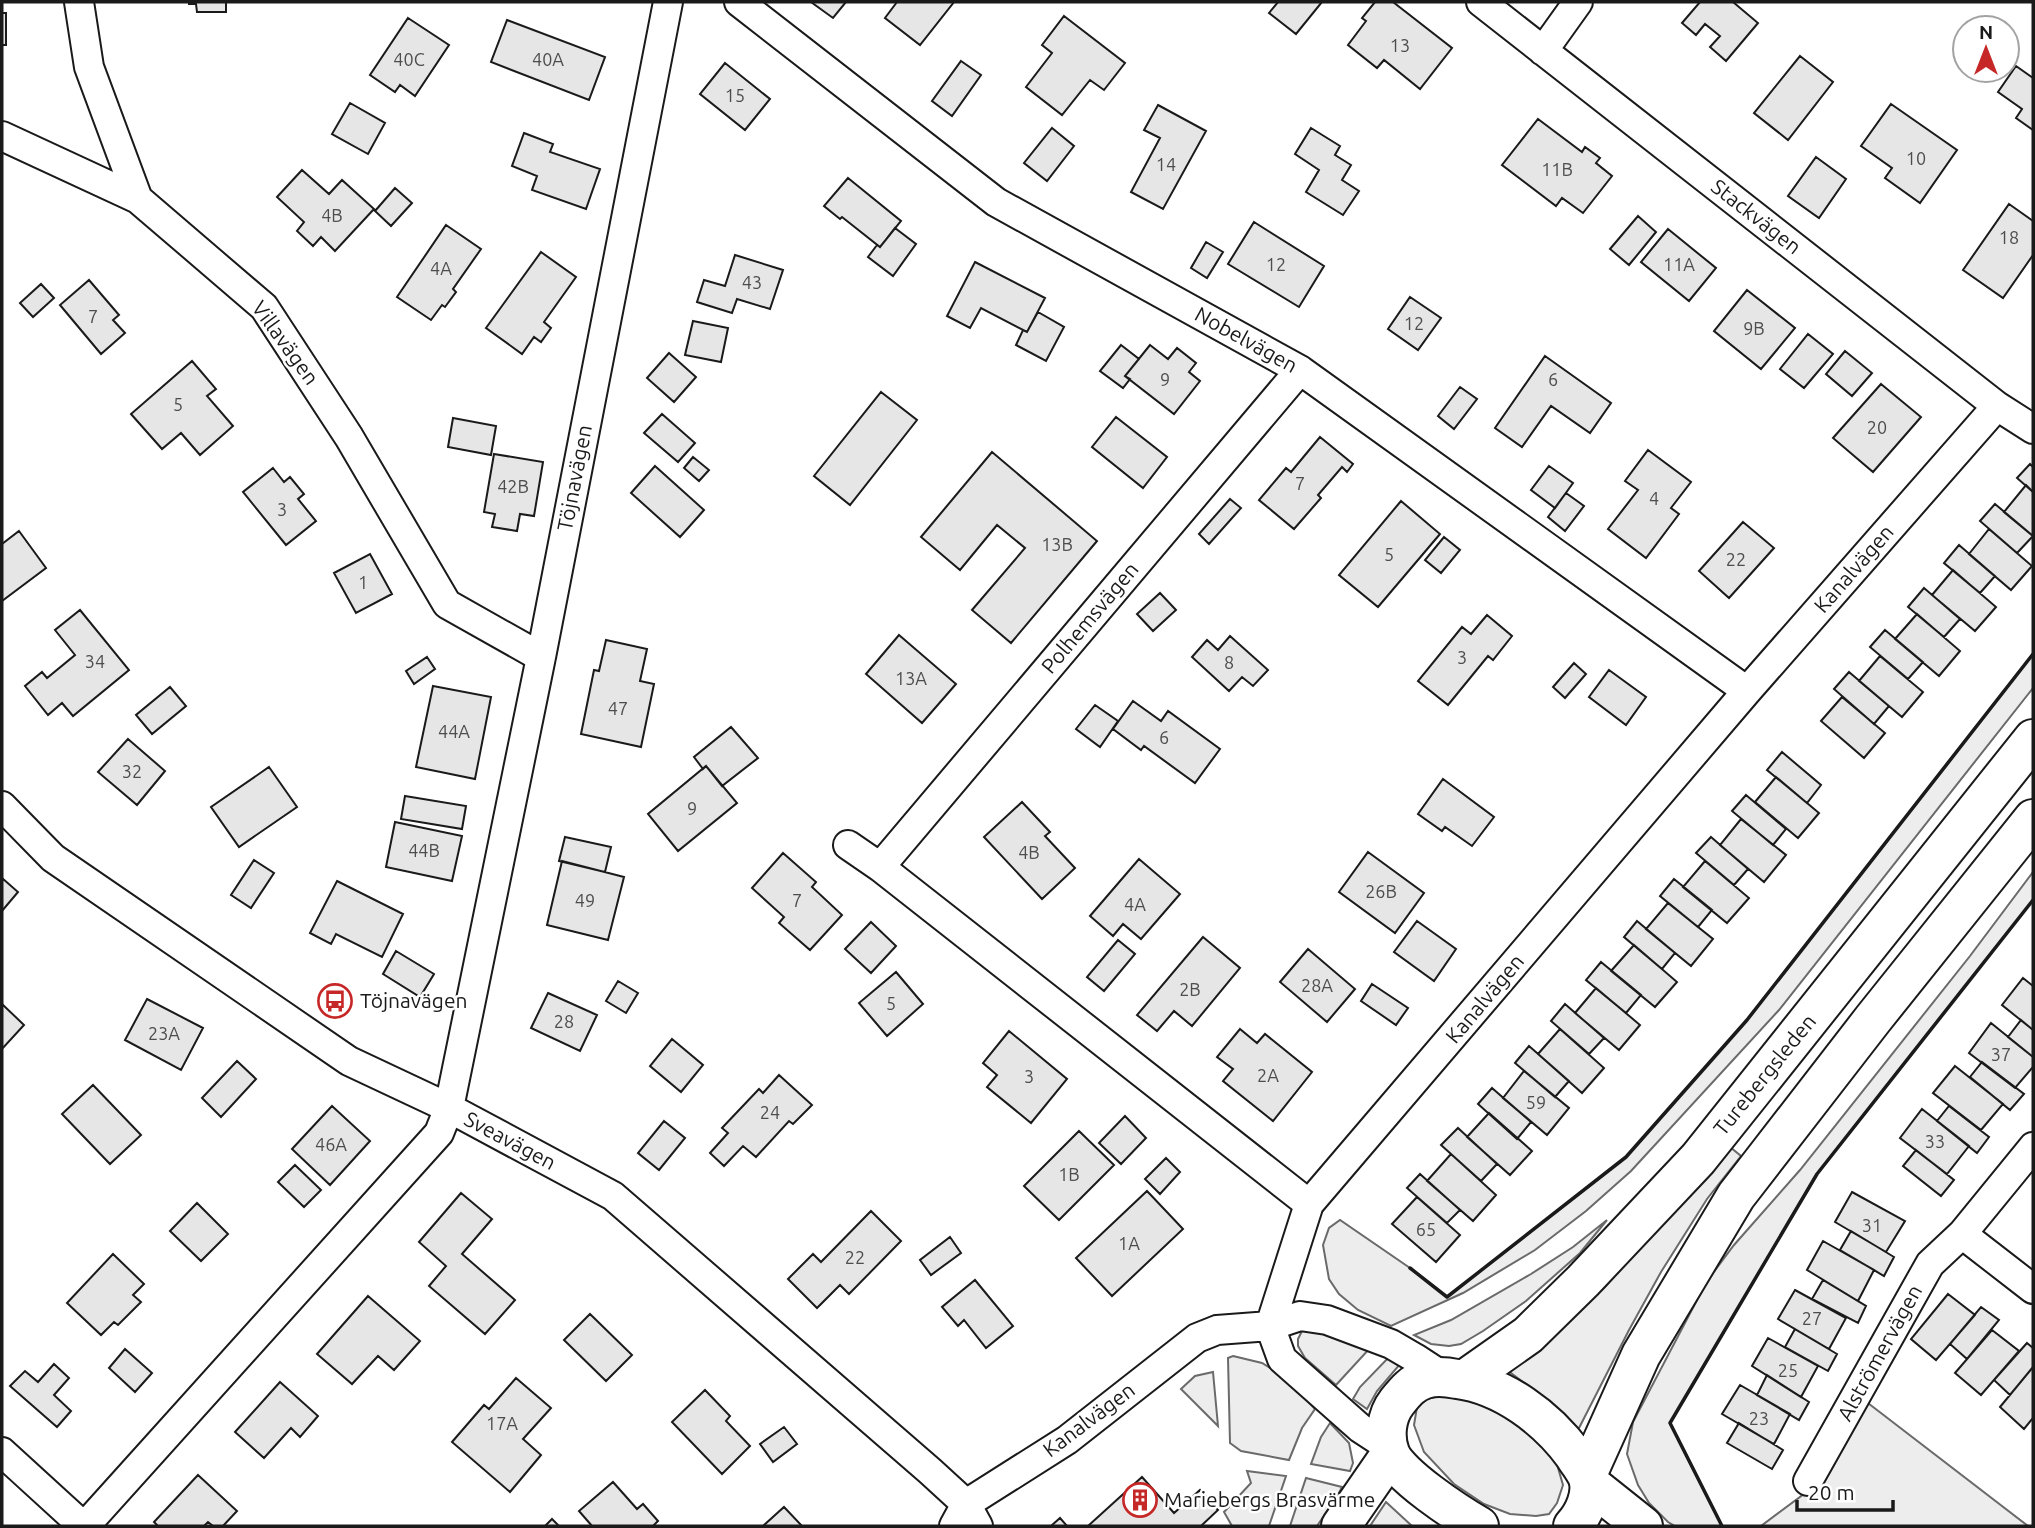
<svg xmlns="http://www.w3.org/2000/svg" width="2035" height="1528" font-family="Ubuntu,sans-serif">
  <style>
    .built { fill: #ededed; stroke: #6a6a6a; stroke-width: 2 }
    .building { fill: #e6e6e6; stroke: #1a1a1a; stroke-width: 2 }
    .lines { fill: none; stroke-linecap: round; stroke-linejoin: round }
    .street-casing { stroke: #1a1a1a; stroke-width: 32 }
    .secondary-casing { stroke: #1a1a1a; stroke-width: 42 }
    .street { stroke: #fff; stroke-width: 28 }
    .secondary { stroke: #fff; stroke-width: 38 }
    .wall { stroke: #1a1a1a; stroke-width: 3.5 }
    .labels { text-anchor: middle; stroke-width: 5; stroke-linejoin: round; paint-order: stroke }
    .number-label { font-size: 18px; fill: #4d4d4d }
    .street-label { font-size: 21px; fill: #1a1a1a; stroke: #fff }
    .poi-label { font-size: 21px; fill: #1a1a1a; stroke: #fff; text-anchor: start }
  </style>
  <rect width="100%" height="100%" fill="#fff"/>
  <!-- built -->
  <path class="built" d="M2033,654V688L1779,1010L1631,1171L1586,1211L1535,1250L1463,1293L1391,1326L1358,1310L1339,1294L1329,1279L1323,1245L1329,1228L1340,1220L1410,1268L1447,1297L1626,1157L1747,1020Z
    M2033,872V900L1817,1174L1670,1423L1722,1526H1675L1668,1522L1649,1503L1638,1485L1627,1454L1633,1422L1707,1281L1734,1245L1800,1170L1970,956Z
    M1730,1147L1741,1156L1707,1199L1661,1272L1629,1330L1578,1430L1555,1406L1507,1370L1604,1288Z
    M1607,1220L1580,1253L1526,1301L1483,1331L1461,1344L1449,1346L1431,1344L1414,1335L1451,1320L1531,1274L1573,1247Z
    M1309,1327L1371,1347L1336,1385L1305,1358L1298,1346V1339L1302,1331Z
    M1233,1356L1262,1363L1283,1376L1300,1392L1315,1409L1302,1428L1289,1460L1241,1451L1230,1443L1228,1358Z
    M1390,1356L1401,1363L1377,1391L1367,1409L1353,1399L1360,1387Z
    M1213,1372L1218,1426L1181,1389L1195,1376Z
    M1444,1395L1466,1397L1516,1419L1556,1461L1563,1485L1557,1503L1549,1514L1536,1516L1510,1514L1484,1504L1454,1484L1424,1452L1414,1425L1417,1407L1427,1399Z
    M1864,1400L2028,1526H1761L1812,1488Z
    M1330,1423L1349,1443L1353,1463L1350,1471L1311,1464L1321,1437Z
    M1247,1471L1286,1476L1269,1526H1232L1224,1512L1251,1483Z
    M1306,1478L1342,1487L1338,1495L1317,1526H1290Z
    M1386,1502L1412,1526H1370Z"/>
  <!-- building -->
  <path class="building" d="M189,2H226V12H197L196,4H189Z
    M811,2H846L833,18Z
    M897,2H954L920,45L885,18Z
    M1278,2H1322L1296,34L1269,13Z
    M1375,2H1393L1452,48L1420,89L1384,60L1377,68L1348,45L1366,21L1362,18Z
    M1700,2H1733L1758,23L1726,61L1710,47L1720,36L1705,24L1696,35L1682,23Z
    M2,13H6V45H2Z
    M1064,16L1125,63L1104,90L1090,80L1062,115L1026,87L1052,53L1042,45Z
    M408,18L449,45L415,96L400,85L395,92L370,75Z
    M507,20L605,57L589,100L491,62Z
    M1800,56L1833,82L1788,140L1754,113Z
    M961,61L981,75L952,116L932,101Z
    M725,63L770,99L745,130L700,94Z
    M2016,66L2033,78V130L2016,118L2022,109L1998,92Z
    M350,103L385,123L368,154L332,134Z
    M1891,104L1957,150L1920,203L1885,178L1892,168L1861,146Z
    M1158,105L1206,131L1163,209L1131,192L1160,138L1144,130Z
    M1538,119L1582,152L1585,147L1600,158L1596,163L1612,176L1583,213L1562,198L1556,206L1502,165Z
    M1052,128L1074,146L1047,181L1024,163Z
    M1311,128L1340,146L1335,155L1351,165L1342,180L1359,191L1343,215L1306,192L1319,170L1295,154Z
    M524,133L553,144L550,152L600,169L586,209L532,190L537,176L512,166Z
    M1816,157L1846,179L1819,218L1788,196Z
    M302,170L329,194L342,180L374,209L335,251L321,237L313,246L297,231L304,222L277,197Z
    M848,178L901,221L880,247L842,217L840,219L824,206Z
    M395,188L412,203L391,226L375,211Z
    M2009,204L2033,221V255L2003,298L1963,270Z
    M1638,216L1656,232L1629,265L1610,249Z
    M1254,222L1324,266L1299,307L1228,264Z
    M446,225L481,249L453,289L456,292L445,307L442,305L431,320L397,297Z
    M895,228L916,244L893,276L868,257L877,245L880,247Z
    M1668,229L1716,268L1689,301L1641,262Z
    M1206,242L1223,252L1207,278L1191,268Z
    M541,252L576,277L544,322L551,328L541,342L534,337L522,354L486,328Z
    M735,255L783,270L770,309L737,299L732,313L697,302L704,280L725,286Z
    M975,262L1045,298L1027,332L981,308L970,328L947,316Z
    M89,280L119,315L113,320L125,333L101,354L60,305Z
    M41,284L54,298L33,317L20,303Z
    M1747,290L1795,328L1761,369L1714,331Z
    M1410,297L1441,318L1418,350L1388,329Z
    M1038,312L1064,327L1046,361L1016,345L1023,330L1027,332Z
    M693,321L728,328L721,362L685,355Z
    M1808,334L1833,354L1804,388L1780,369Z
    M1121,345L1139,359L1125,376L1130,379L1123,388L1100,371Z
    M1150,345L1168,359L1177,348L1196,363L1189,372L1200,381L1174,414L1125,376Z
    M1845,351L1872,373L1852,396L1826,374Z
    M669,353L696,377L674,402L647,378Z
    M1545,356L1611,403L1590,433L1551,406L1522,447L1495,428Z
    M192,361L216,389L207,396L233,426L200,455L181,433L162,449L131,414Z
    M1881,384L1921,417L1873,472L1833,438Z
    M1460,387L1477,399L1454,429L1438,416Z
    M881,392L917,420L850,505L814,476Z
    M662,414L695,443L678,462L644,433Z
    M1116,417L1167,457L1143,488L1092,447Z
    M453,418L496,426L491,455L448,447Z
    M1320,437L1353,464L1347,472L1342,467L1318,495L1321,498L1294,529L1259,500L1286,468L1291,472Z
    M1648,450L1691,482L1671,508L1679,514L1646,558L1608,529L1638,490L1625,481Z
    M992,452L1097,541L1011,643L972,610L1025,548L997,525L960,570L921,537Z
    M494,454L543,462L534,516L520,514L517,531L492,527L495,514L484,512Z
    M693,457L709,470L699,481L684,468Z
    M2030,464L2033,467V492L2017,478Z
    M655,466L704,510L680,537L631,493Z
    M1549,466L1573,483L1555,508L1531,490Z
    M273,468L284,482L290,477L304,494L298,499L316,521L286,545L243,492Z
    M2026,485L2033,492V536L2004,512Z
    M1566,493L1584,506L1565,531L1548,517Z
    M1230,499L1241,508L1209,544L1199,534Z
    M1401,501L1440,534L1378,607L1339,575Z
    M1995,504L2033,536L2017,553L1980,521Z
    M1743,522L1774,548L1729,598L1699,571Z
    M1989,529L2032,566L2011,590L1969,554Z
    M19,531L46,568L2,601V544Z
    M1444,537L1460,550L1441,573L1425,560Z
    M1959,545L1995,576L1980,593L1944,563Z
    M370,554L392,594L356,613L334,573Z
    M1953,570L1996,607L1975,631L1932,595Z
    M1924,588L1960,619L1944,637L1908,607Z
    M1160,593L1176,610L1153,631L1137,614Z
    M80,610L129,670L73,716L62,703L48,715L25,686L42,672L47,678L75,655L55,630Z
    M1917,614L1960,651L1939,676L1895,639Z
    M1487,615L1512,636L1493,660L1488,656L1448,705L1418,681L1462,627L1471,634Z
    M1885,630L1923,662L1908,679L1870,647Z
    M899,635L956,684L922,723L866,674Z
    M1230,636L1268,670L1253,686L1242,677L1229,691L1192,657L1207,640L1218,650Z
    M606,640L647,649L640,681L654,684L641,747L581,734L594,670L599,671Z
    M1880,656L1923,692L1902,717L1859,681Z
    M427,657L435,669L414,684L406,671Z
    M1574,663L1586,674L1565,698L1553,687Z
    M1609,670L1646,697L1626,725L1589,697Z
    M1849,672L1889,706L1874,724L1834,689Z
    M433,686L491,697L475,779L416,767Z
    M170,687L186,706L152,734L136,715Z
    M1842,697L1885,733L1864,758L1821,721Z
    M1133,701L1161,721L1168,711L1220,749L1195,783L1144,746L1141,750L1113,729Z
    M1095,705L1118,721L1100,747L1076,729Z
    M731,727L758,758L722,786L706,766L703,769L694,757Z
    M128,739L165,771L137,805L98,772Z
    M1782,752L1821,785L1807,803L1767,770Z
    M706,766L737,803L678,851L648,814Z
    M269,767L297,807L239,847L211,807Z
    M1776,777L1819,813L1798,838L1755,802Z
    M1443,779L1494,817L1472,846L1445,827L1442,831L1418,814Z
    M1746,795L1786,829L1773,845L1732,811Z
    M405,796L466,806L462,829L401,819Z
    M1022,802L1050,832L1045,836L1075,868L1042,899L984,837Z
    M1741,819L1786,855L1764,882L1720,845Z
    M395,822L462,836L452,881L386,867Z
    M565,837L611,847L605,872L559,861Z
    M1711,837L1748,869L1734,885L1696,853Z
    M1368,852L1424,893L1395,933L1339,892Z
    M783,853L816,882L812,887L842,915L810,950L779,923L784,917L752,888Z
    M1139,859L1180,894L1141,939L1123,924L1113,936L1090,916Z
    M254,860L274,873L251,908L231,895Z
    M562,861L624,877L608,940L547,925Z
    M1705,861L1749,898L1727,923L1683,887Z
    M2,878L18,892L2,911Z
    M1674,879L1712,910L1698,927L1660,896Z
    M337,881L403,914L382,957L336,934L331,944L310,933Z
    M1668,903L1713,939L1691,966L1646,929Z
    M1417,921L1456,949L1434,981L1394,952Z
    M1637,921L1675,953L1662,969L1624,937Z
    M871,922L896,946L871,973L845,949Z
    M1203,937L1240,968L1192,1026L1174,1011L1157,1031L1137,1015Z
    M1118,940L1135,954L1104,991L1087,977Z
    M1634,945L1677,982L1655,1007L1611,971Z
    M1308,949L1355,989L1327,1022L1280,982Z
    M396,951L434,974L420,997L383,974Z
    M1601,962L1641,995L1626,1013L1586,980Z
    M896,972L923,1004L887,1036L859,1003Z
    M2023,978L2033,986V1030L2002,1005Z
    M618,981L638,993L626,1013L606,1001Z
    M1372,984L1408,1008L1396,1025L1361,1001Z
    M1596,988L1640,1025L1619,1050L1575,1013Z
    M548,993L597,1015L580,1051L531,1028Z
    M147,999L203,1028L181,1070L125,1040Z
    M2,1004L24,1025L2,1049Z
    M1565,1004L1604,1038L1589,1054L1551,1021Z
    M2021,1020L2033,1030V1057L2008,1037Z
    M1991,1023L2033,1057V1067L2015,1088L1969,1053Z
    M1240,1029L1257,1043L1265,1034L1312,1072L1273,1121L1223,1081L1233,1069L1217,1057Z
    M1560,1029L1604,1068L1582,1093L1538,1054Z
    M1009,1031L1067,1079L1031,1123L987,1087L997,1075L983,1063Z
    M672,1039L703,1065L681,1092L650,1066Z
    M1529,1046L1569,1081L1555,1097L1515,1063Z
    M237,1061L256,1079L221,1117L202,1098Z
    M1982,1062L2024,1094L2010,1110L1970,1077Z
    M1955,1066L2003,1104L1981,1130L1933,1093Z
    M1524,1071L1569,1108L1547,1135L1503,1098Z
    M779,1075L812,1105L793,1124L789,1121L756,1157L743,1146L724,1166L710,1153L728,1133L722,1128L759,1089L763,1093Z
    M93,1085L141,1135L110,1164L62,1114Z
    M1492,1088L1531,1122L1517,1139L1478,1104Z
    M332,1106L370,1141L330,1185L292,1149Z
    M1949,1106L1989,1137L1977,1153L1937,1121Z
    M1922,1109L1969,1146L1947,1174L1900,1138Z
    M1489,1113L1532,1151L1510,1175L1467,1137Z
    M1125,1116L1146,1138L1121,1164L1099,1143Z
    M664,1121L685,1138L659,1170L638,1153Z
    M1458,1128L1497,1164L1481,1181L1441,1145Z
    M1079,1131L1114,1165L1059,1220L1024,1186Z
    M1916,1150L1954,1180L1941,1196L1903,1166Z
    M1451,1154L1496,1195L1473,1221L1427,1181Z
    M1166,1158L1180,1172L1160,1194L1145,1179Z
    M295,1165L321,1190L304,1207L278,1182Z
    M1420,1174L1460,1210L1447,1223L1407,1188Z
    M1147,1191L1183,1229L1112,1296L1076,1258Z
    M1852,1192L1905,1221L1886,1252L1835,1222Z
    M461,1193L492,1219L462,1254L515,1300L485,1334L429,1286L446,1266L419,1242Z
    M1417,1197L1460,1235L1436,1262L1392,1224Z
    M197,1203L228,1234L201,1261L170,1231Z
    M871,1211L901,1241L849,1294L840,1285L817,1308L788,1279L813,1254L821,1262Z
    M1851,1231L1894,1257L1884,1276L1840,1250Z
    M950,1237L961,1253L931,1275L920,1260Z
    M1823,1241L1874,1270L1858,1301L1807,1270Z
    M113,1254L144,1284L133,1295L141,1302L118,1325L114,1322L101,1335L67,1303Z
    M975,1280L1013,1326L986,1348L964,1320L958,1326L942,1307Z
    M1823,1280L1866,1306L1858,1323L1812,1299Z
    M1795,1290L1846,1318L1829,1349L1778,1319Z
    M1948,1294L1975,1315L1936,1360L1911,1339Z
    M368,1296L420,1341L394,1370L378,1356L352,1384L317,1354Z
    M1981,1307L1999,1320L1967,1359L1950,1344Z
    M590,1314L632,1355L606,1381L564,1340Z
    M1795,1329L1837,1354L1828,1371L1785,1347Z
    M1992,1330L2019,1351L1981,1395L1955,1373Z
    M1768,1338L1818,1366L1801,1397L1752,1366Z
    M2027,1343L2033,1348V1367L2010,1395L1994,1380Z
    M125,1349L152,1373L135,1392L109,1368Z
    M54,1364L69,1378L54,1395L71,1411L57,1427L10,1386L25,1371L38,1382Z
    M2033,1367V1418L2024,1429L2000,1407Z
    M1767,1375L1809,1402L1799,1420L1757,1395Z
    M516,1378L551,1408L523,1439L541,1455L510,1492L452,1442L484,1405L489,1409Z
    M280,1382L318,1416L300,1437L291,1428L264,1458L235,1432Z
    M1740,1385L1790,1414L1774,1444L1722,1414Z
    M705,1390L730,1416L726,1421L750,1446L722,1474L672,1422Z
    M1739,1423L1783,1450L1772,1469L1727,1443Z
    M784,1427L797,1444L773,1462L760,1444Z
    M198,1475L237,1511L223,1526H213L208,1522L204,1526H158L154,1522Z
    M1142,1477L1174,1513L1200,1490L1218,1510L1201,1526H1088Z
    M613,1482L637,1509L643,1504L658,1521L653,1526H592L579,1511Z
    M784,1507L802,1526H763Z
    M1060,1518L1067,1526H1051Z
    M552,1519L559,1526H545Z"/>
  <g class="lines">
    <!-- street casing -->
    <g class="street-casing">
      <path id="street" d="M79,2L89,67L138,199L264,307L349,437L447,604L541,657
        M739,2L996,202L1300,370L1747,691
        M1481,2L1997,406L2033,429
        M1543,51L1578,2
        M2,136L138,199
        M2,806L53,858L349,1061L449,1108L613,1196L930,1471L966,1504L978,1526
        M848,845L880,867L1309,1204
        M880,867L1300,370
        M2033,1147L1962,1234L2033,1289
        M1270,1326L1309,1204L1747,691L1997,406
        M1270,1326L1282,1359L1360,1428L1389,1447
        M2,1452L83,1526
        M1808,1481L1930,1264L1962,1234
        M85,1526L439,1133L449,1108L541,657L668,2
        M954,1526L966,1504L1067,1440L1197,1338L1217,1330L1270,1326L1300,1316L1327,1320L1391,1344L1415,1358L1444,1377"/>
    </g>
    <!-- secondary casing -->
    <g class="secondary-casing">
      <path id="secondary" d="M1464,1380L1528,1335L1583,1281L1698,1159L2033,739
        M1587,1475L1641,1355L1736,1196L1873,1019L2033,819
        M1589,1483L1643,1526
        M1341,1526L1390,1455
        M1479,1526C1458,1514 1398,1475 1390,1453C1384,1437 1386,1416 1397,1402C1405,1392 1412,1383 1425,1379C1435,1376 1447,1377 1457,1379C1503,1385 1547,1418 1574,1455C1578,1462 1585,1470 1588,1478C1593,1494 1584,1514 1573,1526"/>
    </g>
    <!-- street -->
    <use href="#street" class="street"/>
    <!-- secondary -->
    <use href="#secondary" class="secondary"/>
    <!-- wall -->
    <path class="wall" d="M1410,1268L1447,1297L1626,1157L1747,1020L2033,654
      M1722,1526L1670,1423L1817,1174L2033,900"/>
  </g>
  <!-- icons -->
  <defs>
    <g id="bus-ring" transform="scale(1.75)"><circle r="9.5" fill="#fff" stroke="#c62828" stroke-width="1.5"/><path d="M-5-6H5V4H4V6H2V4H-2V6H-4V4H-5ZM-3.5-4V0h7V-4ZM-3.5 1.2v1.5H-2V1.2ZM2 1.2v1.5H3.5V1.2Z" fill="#c62828"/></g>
    <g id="building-ring" transform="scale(1.75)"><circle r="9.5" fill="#fff" stroke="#c62828" stroke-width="1.5"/><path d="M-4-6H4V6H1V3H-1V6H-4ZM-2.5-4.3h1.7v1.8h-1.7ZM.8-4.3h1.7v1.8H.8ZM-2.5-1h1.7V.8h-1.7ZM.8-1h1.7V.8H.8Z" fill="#c62828"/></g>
  </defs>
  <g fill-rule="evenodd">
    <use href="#bus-ring" x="335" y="1001"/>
    <use href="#building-ring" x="1140" y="1500"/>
  </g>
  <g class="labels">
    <!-- number labels -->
    <g class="number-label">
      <text x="1400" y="52">13</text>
      <text x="409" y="66">40C</text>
      <text x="548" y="66">40A</text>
      <text x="735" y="102">15</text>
      <text x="1916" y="165">10</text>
      <text x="1166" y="171">14</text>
      <text x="1557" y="176">11B</text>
      <text x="332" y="222">4B</text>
      <text x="2009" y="244">18</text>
      <text x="1276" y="271">12</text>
      <text x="1679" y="271">11A</text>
      <text x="441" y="275">4A</text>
      <text x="752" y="289">43</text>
      <text x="93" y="323">7</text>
      <text x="1414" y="330">12</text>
      <text x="1754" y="335">9B</text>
      <text x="1165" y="386">9</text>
      <text x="1553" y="386">6</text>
      <text x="178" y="411">5</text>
      <text x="1877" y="434">20</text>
      <text x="1300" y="490">7</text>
      <text x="513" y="493">42B</text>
      <text x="1654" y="505">4</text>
      <text x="282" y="516">3</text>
      <text x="1057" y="551">13B</text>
      <text x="1389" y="561">5</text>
      <text x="1736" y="566">22</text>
      <text x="363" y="589">1</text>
      <text x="1462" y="664">3</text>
      <text x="95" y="668">34</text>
      <text x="1229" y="669">8</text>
      <text x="911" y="685">13A</text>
      <text x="618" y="715">47</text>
      <text x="454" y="738">44A</text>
      <text x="1164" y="744">6</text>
      <text x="132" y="778">32</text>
      <text x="692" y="815">9</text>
      <text x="424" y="857">44B</text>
      <text x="1029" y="859">4B</text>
      <text x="1381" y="898">26B</text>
      <text x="585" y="907">49</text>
      <text x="797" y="907">7</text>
      <text x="1135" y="911">4A</text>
      <text x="1317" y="992">28A</text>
      <text x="1190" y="996">2B</text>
      <text x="891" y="1010">5</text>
      <text x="564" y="1028">28</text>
      <text x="164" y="1040">23A</text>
      <text x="2001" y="1061">37</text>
      <text x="1268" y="1082">2A</text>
      <text x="1029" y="1083">3</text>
      <text x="1536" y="1109">59</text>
      <text x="770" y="1119">24</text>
      <text x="1935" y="1148">33</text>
      <text x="331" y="1151">46A</text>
      <text x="1069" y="1181">1B</text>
      <text x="1872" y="1232">31</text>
      <text x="1426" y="1236">65</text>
      <text x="1129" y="1250">1A</text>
      <text x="855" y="1264">22</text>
      <text x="1812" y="1325">27</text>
      <text x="1788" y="1377">25</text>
      <text x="1759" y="1425">23</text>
      <text x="502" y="1430">17A</text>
    </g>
    <!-- street labels -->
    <g class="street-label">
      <text transform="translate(1756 217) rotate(38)" y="7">Stackvägen</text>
      <text transform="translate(1246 340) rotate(29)" y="7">Nobelvägen</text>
      <text transform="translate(285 343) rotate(54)" y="7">Villavägen</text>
      <text transform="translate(575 478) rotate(-79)" y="7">Töjnavägen</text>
      <text transform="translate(1854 569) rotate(-49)" y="7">Kanalvägen</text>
      <text transform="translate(1090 618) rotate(-50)" y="7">Polhemsvägen</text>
      <text transform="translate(1485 999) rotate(-50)" y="7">Kanalvägen</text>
      <text transform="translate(1765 1075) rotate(-51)" y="7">Turebergsleden</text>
      <text transform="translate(510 1141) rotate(28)" y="7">Sveavägen</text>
      <text transform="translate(1880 1353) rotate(-61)" y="7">Alströmervägen</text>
      <text transform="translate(1089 1420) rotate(-37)" y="7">Kanalvägen</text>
    </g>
    <!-- poi labels -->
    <g class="poi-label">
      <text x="360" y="1008">Töjnavägen</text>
      <text x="1164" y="1507">Mariebergs Brasvärme</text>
    </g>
  </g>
  <!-- border -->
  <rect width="2035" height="1528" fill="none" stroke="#1a1a1a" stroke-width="7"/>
  <!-- north arrow -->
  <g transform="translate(1986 49)"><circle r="33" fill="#ffffff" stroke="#a3a3a3" stroke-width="2"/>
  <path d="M0-5L12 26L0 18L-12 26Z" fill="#c62828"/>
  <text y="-10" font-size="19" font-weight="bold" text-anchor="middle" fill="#1a1a1a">N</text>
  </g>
  <!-- scale -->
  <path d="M1797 1500v10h96v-10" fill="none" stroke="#1a1a1a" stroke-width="3.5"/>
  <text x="1808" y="1500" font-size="21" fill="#1a1a1a" stroke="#ffffff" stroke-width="5" paint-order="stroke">20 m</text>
</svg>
